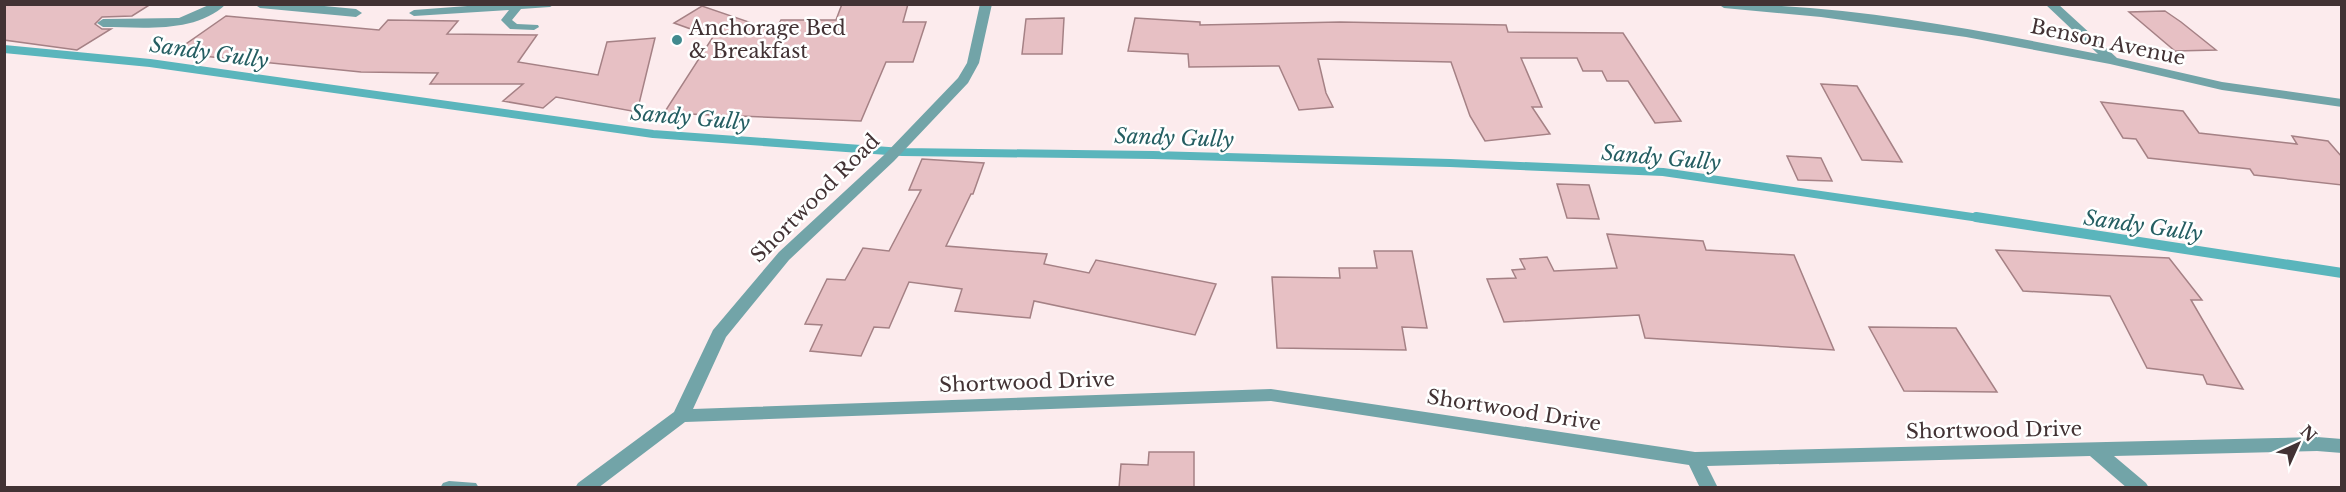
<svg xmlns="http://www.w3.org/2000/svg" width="2346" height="492" font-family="'Libre Baskerville',serif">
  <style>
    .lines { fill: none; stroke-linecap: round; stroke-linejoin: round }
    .stream-far1 { stroke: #5ab5bc; stroke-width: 8 }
    .stream { stroke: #5ab5bc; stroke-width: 10 }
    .building { fill: #e7c0c4; stroke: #a58185; stroke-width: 1.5 }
    .lane { fill: #72a4a8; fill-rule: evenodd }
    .street { fill: #72a4a8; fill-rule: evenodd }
    .poi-dot { fill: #41898e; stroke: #fff; stroke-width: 2 }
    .labels { text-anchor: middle; stroke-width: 5; stroke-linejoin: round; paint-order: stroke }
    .poi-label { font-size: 20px; fill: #423234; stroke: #fff; text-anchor: start }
    .street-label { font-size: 20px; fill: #423234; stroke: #fff }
    .water-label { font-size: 21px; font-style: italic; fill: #255e62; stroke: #fff }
  </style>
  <rect width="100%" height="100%" fill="#fcebed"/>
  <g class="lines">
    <!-- stream-far1 -->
    <path class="stream-far1" d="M4,49L150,63L653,134L902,152L1153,155L1450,163L1663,172L1986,219"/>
    <!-- stream -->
    <path class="stream" d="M1976,217L2342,273"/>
  </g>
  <!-- building -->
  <path class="building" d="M4,4H151L132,16L102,17L95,24L102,29H111L77,50L4,40Z
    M842,4H908L903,22H926L913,62H886L861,121L664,113L713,37L674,23L702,6L775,31L781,20H836Z
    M2165,11L2181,22L2216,50L2175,51L2129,12Z
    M226,16L379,30L388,20L458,21L447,34L537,35L518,62L598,75L607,42L655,38L637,112L556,97L543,108L503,101L523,84H430L438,73L361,72L173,53Z
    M1064,18L1062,54H1022L1026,19Z
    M1135,18L1200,22V25L1340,22L1506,25L1508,32L1623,33L1681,121L1655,123L1628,81H1607L1602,71H1583L1577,58H1521L1542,107H1532L1550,134L1485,141L1470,116L1451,62L1318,59L1326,93L1333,107L1299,110L1279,66L1189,67L1188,54L1128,51Z
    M1821,84L1857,86L1902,162L1862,160Z
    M2101,102L2183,111L2199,133L2297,144L2292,136L2328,141L2342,157V185L2254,175L2250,169L2148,158L2136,139L2123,138Z
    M1787,156L1821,158L1832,181L1798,180Z
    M922,159L984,163L973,194H971L946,246L1047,254L1044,264L1089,273L1096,260L1216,284L1195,335L1034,301L1030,318L955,311L962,289L909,282L889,328L874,327L861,356L810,351L822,325L805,324L827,279L845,280L863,248L889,251L921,190H909Z
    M1557,184L1589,185L1599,219L1567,218Z
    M1607,234L1703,241L1706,250L1794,255L1834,350L1645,338L1639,315L1504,322L1487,279L1516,278L1512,270L1525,269L1520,259L1547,257L1554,271L1617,268Z
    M1996,250L2169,258L2202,300H2191L2243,389L2207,384L2203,375L2147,368L2110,296L2023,291Z
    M1374,251H1412L1427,328L1402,327L1406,350L1277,348L1272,277L1340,278L1339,268H1377Z
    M1869,327L1956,328L1997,392L1904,391Z
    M1149,452H1194V488H1119L1121,464L1148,465Z"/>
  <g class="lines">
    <!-- lane -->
    <path class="lane" d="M494,4H555L550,7L521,9L512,20L517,24L538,25L539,27L534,30L510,29L501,20L509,10L414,16L409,13L414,10Z"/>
    <!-- street -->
    <path class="street" d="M211,4H226C195,34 142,27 103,27L97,23L103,19L179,18Z
      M254,4H303L356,9L362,13L356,17L260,8Z
      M980,4H992L979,63L968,83L894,161L789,260L726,337L693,409L1271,389L1695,452L2317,437L2342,439V453L2317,451L2114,456L2146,483L2149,488H2127L2090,456L1707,466L1718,488H1700L1689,465L1271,401L685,422L598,488H575L578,483L674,412L713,330L779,252L884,155L958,78L967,63Z
      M1718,4C1846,4 1974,29 2098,54L2045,4H2058L2117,58L2222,82L2342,99V107L2222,90L2110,64L1966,37L1821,17L1724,8Z
      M449,481L476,483L479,488H440L443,483Z"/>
  </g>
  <!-- markers -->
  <circle class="poi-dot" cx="677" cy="40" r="6"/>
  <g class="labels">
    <!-- poi labels -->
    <g class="poi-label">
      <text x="689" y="35">Anchorage Bed<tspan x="689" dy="23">&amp; Breakfast</tspan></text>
    </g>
    <!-- street labels -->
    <g class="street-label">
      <text transform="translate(2108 42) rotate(12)" y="7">Benson Avenue</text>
      <text transform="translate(815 198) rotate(-45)" y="7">Shortwood Road</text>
      <text transform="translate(1027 382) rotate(-2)" y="7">Shortwood Drive</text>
      <text transform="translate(1514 410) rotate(9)" y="7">Shortwood Drive</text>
      <text transform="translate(1994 430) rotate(-1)" y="7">Shortwood Drive</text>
    </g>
    <!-- water labels -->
    <g class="water-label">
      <text transform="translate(209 53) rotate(8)" y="7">Sandy Gully</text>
      <text transform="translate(690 118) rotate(5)" y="7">Sandy Gully</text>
      <text transform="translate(1174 138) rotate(2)" y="7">Sandy Gully</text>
      <text transform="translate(1661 158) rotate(5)" y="7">Sandy Gully</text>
      <text transform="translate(2143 226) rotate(8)" y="7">Sandy Gully</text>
    </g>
  </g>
  <!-- border -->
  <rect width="2346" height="492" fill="none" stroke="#423234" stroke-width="12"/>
  <!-- north arrow -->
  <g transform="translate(2298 444) rotate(45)" stroke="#ffffff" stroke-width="4.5" paint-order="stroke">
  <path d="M0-4.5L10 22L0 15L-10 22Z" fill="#423234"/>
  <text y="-9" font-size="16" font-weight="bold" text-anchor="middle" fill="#423234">N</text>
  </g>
</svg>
